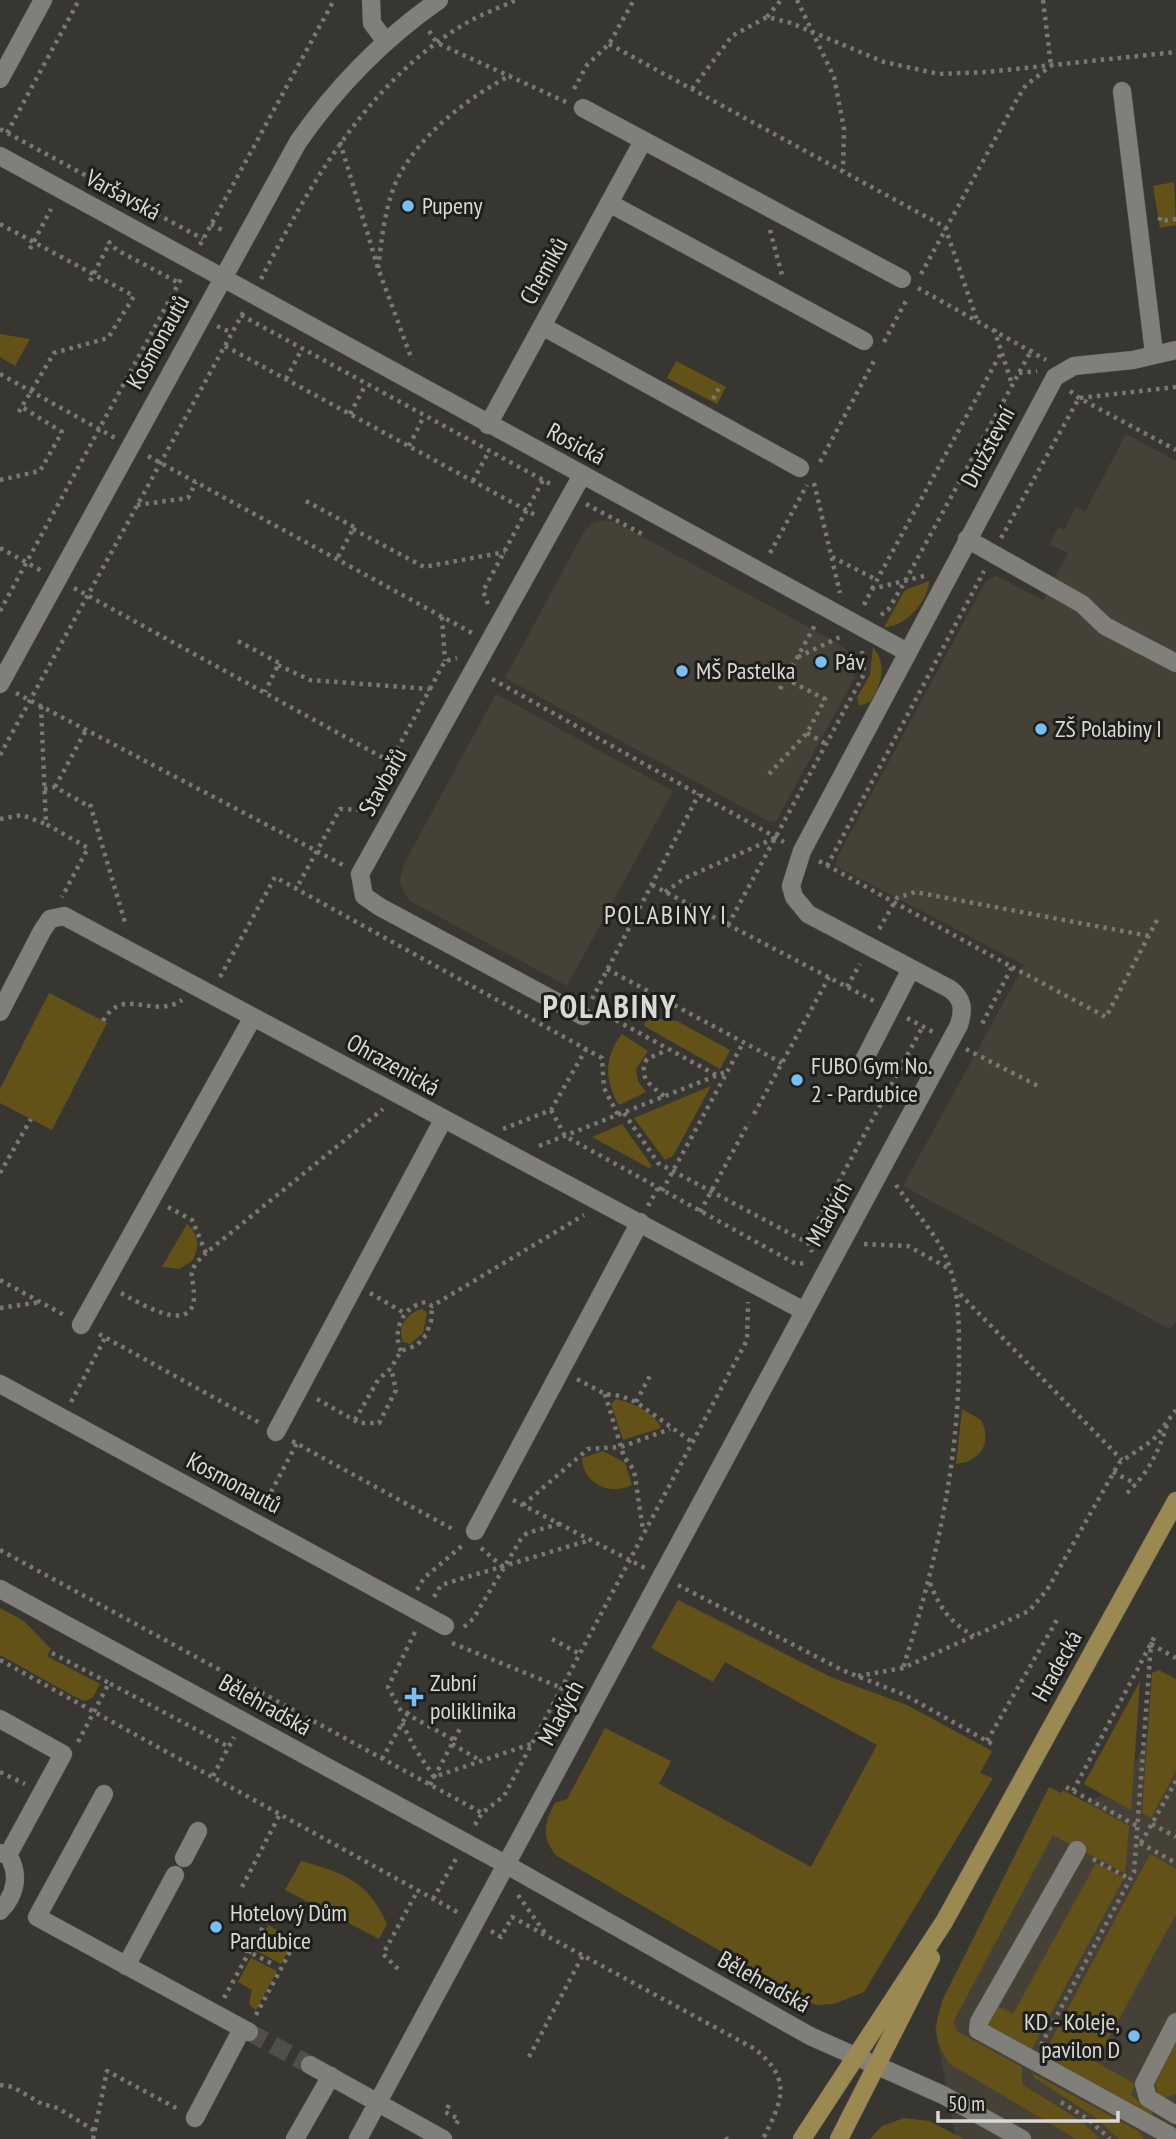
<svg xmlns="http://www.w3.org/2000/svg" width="1176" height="2139" font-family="'PT Sans Narrow',sans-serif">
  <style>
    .built { fill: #454137 }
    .green { fill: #635218 }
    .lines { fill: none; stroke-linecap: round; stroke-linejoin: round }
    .minor-tunnel { stroke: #504e49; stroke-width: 18; stroke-dasharray: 18 9; stroke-linecap: butt }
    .minor-casing { stroke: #53524d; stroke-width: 19 }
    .major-casing { stroke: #53524d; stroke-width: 19 }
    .path { stroke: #7a7873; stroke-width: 4.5; stroke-dasharray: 3.5 5; stroke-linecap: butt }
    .minor { stroke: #817f79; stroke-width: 18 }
    .major { stroke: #9a8950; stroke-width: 18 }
    .poi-dot { fill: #76c0f7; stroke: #1e1e1b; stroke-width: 2.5 }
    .labels { text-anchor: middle; stroke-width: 6; stroke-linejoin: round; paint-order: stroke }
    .street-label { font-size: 24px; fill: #dad9d5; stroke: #1e1e1b }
    .poi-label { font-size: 24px; fill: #dad9d5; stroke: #1e1e1b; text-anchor: start }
    .neighbourhood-label { font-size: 26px; letter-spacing: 2px; fill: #dad9d5; stroke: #1e1e1b }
    .district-label { font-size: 32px; font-weight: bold; letter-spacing: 2px; fill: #dad9d5; stroke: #1e1e1b }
  </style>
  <rect width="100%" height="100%" fill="#383630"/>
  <!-- built -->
  <path class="built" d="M1126,434L1176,461V1321L1170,1329L903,1186L1024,965L836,866L837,858L986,581L996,576L1043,600L1068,553L1049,544L1059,527L1064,530L1076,507L1085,512Z
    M605,520L619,524L834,641L852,654L854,679L776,821L770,822L505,678L584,532L592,523Z
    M496,694L673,791L567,986L410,901L399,883L404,864Z
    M1176,1691V2139H956L935,2026L1043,1820L1121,1787Z"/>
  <!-- green -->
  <path class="green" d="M1174,182L1176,225L1160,228L1153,186Z
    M0,334L30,339L15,366L0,357Z
    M676,361L726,387L717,404L667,378Z
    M929,581C929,600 905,628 884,627L905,590Z
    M873,647C888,666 881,684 870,702L859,706L857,697L870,675Z
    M49,993L107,1023L52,1130L0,1103V1089Z
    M660,1019L677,1021L730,1050L720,1069L644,1026L646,1021Z
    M622,1034L648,1051L636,1069L638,1081L646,1092L619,1105C604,1081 604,1057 622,1034Z
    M711,1086L673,1156L665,1160L634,1118Z
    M622,1124L652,1166L649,1168L592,1137Z
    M187,1224C199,1235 200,1247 192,1261L179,1269L162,1267Z
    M423,1309L427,1313L423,1333L410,1344L403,1342C397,1327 407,1312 423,1309Z
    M616,1399C632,1403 655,1412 661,1428L623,1440L611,1404Z
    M962,1409L981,1420C993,1443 980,1462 956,1464Z
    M603,1451L625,1463L632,1485C610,1496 583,1484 582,1458Z
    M678,1600L831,1677L907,1705L992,1751L980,1773L993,1778L864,1992L834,2004L817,2005L808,2002L557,1856C541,1839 544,1822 555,1803L567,1799L605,1728L671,1761L659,1784L811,1867L877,1745L725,1662L713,1682L651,1648Z
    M0,1608L24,1621L51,1649L47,1656L100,1684L93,1697L86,1701L81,1700L0,1655Z
    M1159,1670L1176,1679V1771L1151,1818L1142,1813L1152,1673Z
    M1140,1681L1131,1810L1084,1784Z
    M1049,1787L1061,1793L1063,1790L1129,1826L1125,1873L1053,1835L953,2022L958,2032L1022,2067V2084L1082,2122L1100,2139H1076L950,2064C932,2038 934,2028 943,1999Z
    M1150,1854L1176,1869V1914L1096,2062L1135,2084L1131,2095L1152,2111L1154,2118L1042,2057Z
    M301,1861C344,1873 368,1881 387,1924L379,1939L285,1890Z
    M1096,1863L1124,1878L1030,2052L985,2027L997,2006L1013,2014Z
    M268,1925L294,1940L281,1964L257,1951Z
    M251,1958L277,1971L256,2010L249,2004L252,1990L238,1982Z
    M1176,2038V2094L1165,2098L1158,2095L1154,2078Z
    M1034,2074L1138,2131L1144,2139H1119L1095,2117L1033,2077Z
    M904,2118L929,2121L964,2139H870L882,2126Z"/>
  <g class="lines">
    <!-- minor-tunnel -->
    <path class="minor-tunnel" d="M249,2032L310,2065"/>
    <!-- minor casing -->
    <g class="minor-casing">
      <path id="minor" d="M371,0L372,23L386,42
        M0,79L43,0
        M1122,91L1154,353
        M583,108L902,279
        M0,156L907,652
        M609,203L864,341
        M542,326L800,468
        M488,425L643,141
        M582,475L360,874L364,896L380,907L583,1016
        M967,539L1082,604L1105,626L1176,663
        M0,684L298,142C337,86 383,39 439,0
        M0,1012L42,931L50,919L64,916L804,1311
        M863,1062L911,969
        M81,1325L253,1017
        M0,1384L445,1626
        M276,1432L443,1120
        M475,1531L640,1222
        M0,1589L507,1865L810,2036L943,2095L1022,2139
        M0,1719L63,1754L8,1855
        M104,1794L37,1917L249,2032
        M1077,1850L979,2022L978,2030L1169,2135
        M0,1853L8,1855C20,1874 16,1895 0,1911
        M184,1858L198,1831
        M126,1966L175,1875
        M1176,2022L1144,2084L1148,2098L1176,2115
        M310,2065L443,2139
        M195,2118L242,2029
        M295,2139L331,2076
        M358,2139L959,1025C964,1009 963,999 950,989L808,914L794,897L791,886L802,851L1055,377L1074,366L1133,360L1176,350"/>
    </g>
    <!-- major casing -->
    <g class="major-casing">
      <path id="major" d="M802,2139L944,1922L1176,1501
        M839,2139L931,1958"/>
    </g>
    <!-- path -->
    <path class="path" d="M797,0L834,77L844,129L843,171
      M1043,0L1051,66
      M767,17L781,0
      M429,31L437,43L566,102
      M609,44L945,227L977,320
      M574,89L587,65L609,44L634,0
      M692,89L732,36L767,17L791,23L884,62L939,74L987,72L1176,52
      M0,129L203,239
      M7,133L79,0
      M340,142L378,268L412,360
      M1160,217V221L1176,219
      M0,224L134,296L108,338L54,353L17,415
      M211,224L226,232
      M770,230L782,275
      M108,241L117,250L179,283
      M200,245L334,0
      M30,249L51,209
      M378,268C382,238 385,202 400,174C423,132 469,97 511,75
      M921,274L1016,101L1026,85L1051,66
      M261,279C310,184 368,82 463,25C479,15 499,8 516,0
      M90,281L110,242
      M918,288L1046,360
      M170,301L184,308
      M241,315L554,486
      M217,326L232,333
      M994,329L1012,384
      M884,342L908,297
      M225,346L537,516
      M1019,373L1037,371
      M0,374L115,438
      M286,379L302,349
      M1070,391L1079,398L1176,450
      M1080,398L1176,387
      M713,399L719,388
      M350,414L366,384
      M409,446L424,416
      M148,456L472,633
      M820,462L875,359
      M0,480L40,471L62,432L22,407
      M473,481L489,451
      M814,483L840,593
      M306,501L354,527L337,559
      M586,504L646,536
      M137,505L188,498L196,482
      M353,529L424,567L505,552
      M1001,538L1079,398
      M0,548L42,571
      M770,553L807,485
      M832,557L877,580
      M74,588L398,766
      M872,589L1001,353
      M488,604L483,591L543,480
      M864,605L872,589L924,576
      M0,611L182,277
      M881,615L888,610L904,583L1032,349
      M442,617L445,661
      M238,641L279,663L265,692
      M798,657L840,637
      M278,665L310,680L430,689L364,810L340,809L296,889
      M492,679L784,842
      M430,689L445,661L457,658
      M780,689L815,625
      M16,693L343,865
      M41,706L46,824L88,848L62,897
      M807,733L826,744
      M0,755L244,311
      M769,774L807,733L825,699L786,679
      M55,787L86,730
      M44,789L55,787L90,807
      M90,804L126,926
      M0,819L22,815L46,824
      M819,861L1012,967L982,1024
      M827,866L984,571
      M652,885L874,1001
      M665,892L685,878L775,838
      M728,925L864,674L862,651
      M879,929L897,898L915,892L1149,936
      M1012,967L1106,1017L1158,918
      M607,969L782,1063
      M220,977L275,877L602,1058L604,1088L618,1115
      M847,987L860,964
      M592,999L699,794
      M601,1012L716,1075
      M907,1018L933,1032
      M103,1021C123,985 153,1020 182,1000
      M966,1049L1040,1087
      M664,1096C651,1086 637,1077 647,1059L667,1050
      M551,1110L565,1136L796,1264L806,1263
      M624,1113L658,1163L808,1243L812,1252
      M754,1114L829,977
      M503,1129L551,1110L586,1049
      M539,1146L728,1071
      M0,1173L31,1119
      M896,1185C911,1207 933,1230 945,1255C959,1285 959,1322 959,1355C959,1463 936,1564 903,1668
      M662,1191L743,1043
      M648,1206L658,1188
      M168,1207L192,1220L206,1253L383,1109
      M700,1212L749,1122
      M806,1242L923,1026
      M864,1244L908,1246L948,1268
      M0,1280L64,1315
      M954,1288L1122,1460
      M121,1293C136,1301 193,1337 194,1297C194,1273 184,1274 206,1253
      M370,1293L406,1314
      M0,1308L40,1302
      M99,1334L260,1423
      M401,1351C392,1331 402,1306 426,1302L432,1306L584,1215
      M577,1379L605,1394L621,1396L636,1402L692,1442
      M605,1394L624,1457L634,1470L643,1530
      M317,1399L359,1423H379L396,1390L391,1368
      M71,1402L105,1338
      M636,1402L652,1372
      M355,1420L378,1380L391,1368L401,1351L417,1345L426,1335L431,1321L432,1306
      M292,1441L456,1531
      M1113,1472L1136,1484
      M1127,1493C1148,1473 1158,1453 1167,1425
      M513,1500L645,1568
      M523,1505L588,1449L621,1447L670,1429
      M263,1507L297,1443
      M481,1548L504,1568
      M0,1550L482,1813
      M930,1583C940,1609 950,1622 974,1636
      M678,1585L842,1670L905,1695L994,1745
      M417,1590L424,1578L463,1545
      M434,1597L441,1585L590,1540
      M464,1627L473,1619L521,1539L527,1533L559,1524
      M415,1632L388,1687L401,1711L454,1740
      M552,1639L580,1654
      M452,1643L562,1688
      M52,1653L109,1683
      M0,1660L459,1913
      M858,1676L903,1668L1029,1611L1047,1590L1119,1463L1153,1440L1176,1410
      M252,1705L260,1690
      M402,1723L414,1747L434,1777L531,1744
      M987,1741L1058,1618
      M78,1742L109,1683L229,1747
      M452,1744L481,1761
      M382,1759L415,1700
      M0,1772L25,1784
      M213,1776L234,1737
      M430,1785L462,1725
      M1066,1787L1137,1826
      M1073,1791L1155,1636
      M1152,1824L1176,1837
      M475,1825L482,1813L504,1796L747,1340L748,1302
      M1140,1843L1176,1863
      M1141,1843L1176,1781
      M1093,1859L1130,1879
      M242,1887L280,1814
      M518,1895L545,1933
      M433,1899L457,1857
      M491,1931L501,1937L512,1917L755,2049C793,2080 782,2101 763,2139
      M245,1950L275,1965
      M398,1969L383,1954L418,1890
      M224,1998L268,1918
      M256,2015L298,1937
      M1041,2045L1134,1872L1151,1644L1176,1658
      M529,2057L583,1955
      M0,2085L13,2087L42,2104L58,2108L95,2131
      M1061,2102L1088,2119L1110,2139
      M449,2105L445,2112L459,2119L455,2126
      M726,2137L727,2139
      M93,2139L107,2071L178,2109"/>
    <!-- minor -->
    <use href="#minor" class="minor"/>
    <!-- major -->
    <use href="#major" class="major"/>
  </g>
  <!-- markers -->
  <g class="poi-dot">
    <circle cx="408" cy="206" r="7"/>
    <circle cx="821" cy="662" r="7"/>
    <circle cx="682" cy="671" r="7"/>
    <circle cx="1041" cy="729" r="7"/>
    <circle cx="797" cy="1080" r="7"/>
    <path d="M410.5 1686.5h7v7h7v7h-7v7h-7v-7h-7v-7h7z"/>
    <circle cx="216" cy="1927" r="7"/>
    <circle cx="1134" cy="2036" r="7"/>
  </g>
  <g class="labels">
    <!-- street labels -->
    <g class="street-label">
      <text transform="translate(123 195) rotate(28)" y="8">Varšavská</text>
      <text transform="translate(544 271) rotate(-61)" y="8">Chemiků</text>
      <text transform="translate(158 342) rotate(-61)" y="8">Kosmonautů</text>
      <text transform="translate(576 444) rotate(28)" y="8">Rosická</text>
      <text transform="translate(988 447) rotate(-62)" y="8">Družstevní</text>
      <text transform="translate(383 782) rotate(-61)" y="8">Stavbařů</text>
      <text transform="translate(393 1065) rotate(29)" y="8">Ohrazenická</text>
      <text transform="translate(829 1214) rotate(-61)" y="8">Mladých</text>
      <text transform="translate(234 1483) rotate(28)" y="8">Kosmonautů</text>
      <text transform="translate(1057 1666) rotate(-61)" y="8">Hradecká</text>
      <text transform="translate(265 1705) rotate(29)" y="8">Bělehradská</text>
      <text transform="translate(561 1713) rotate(-62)" y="8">Mladých</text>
      <text transform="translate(764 1982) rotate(29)" y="8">Bělehradská</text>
    </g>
    <!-- poi labels -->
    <g class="poi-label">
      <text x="422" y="214">Pupeny</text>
      <text x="835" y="670">Páv</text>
      <text x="696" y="679">MŠ Pastelka</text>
      <text x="1055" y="737">ZŠ Polabiny I</text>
      <text x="811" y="1074">FUBO Gym No.<tspan x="811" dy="28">2 - Pardubice</tspan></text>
      <text x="430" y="1691">Zubní<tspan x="430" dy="28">poliklinika</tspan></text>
      <text x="230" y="1921">Hotelový Dům<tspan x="230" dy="28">Pardubice</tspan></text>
      <text x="1120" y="2030" text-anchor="end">KD - Koleje,<tspan x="1120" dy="28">pavilon D</tspan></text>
    </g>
    <!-- neighbourhood labels -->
    <g class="neighbourhood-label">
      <text x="666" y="924">POLABINY I</text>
    </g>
    <!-- district labels -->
    <g class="district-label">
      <text x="610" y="1018">POLABINY</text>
    </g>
  </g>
  <!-- scale -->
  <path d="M938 2111v10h180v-10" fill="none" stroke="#dad9d5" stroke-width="3.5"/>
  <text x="948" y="2111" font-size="21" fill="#dad9d5" stroke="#1e1e1b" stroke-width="5" paint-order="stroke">50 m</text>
</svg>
